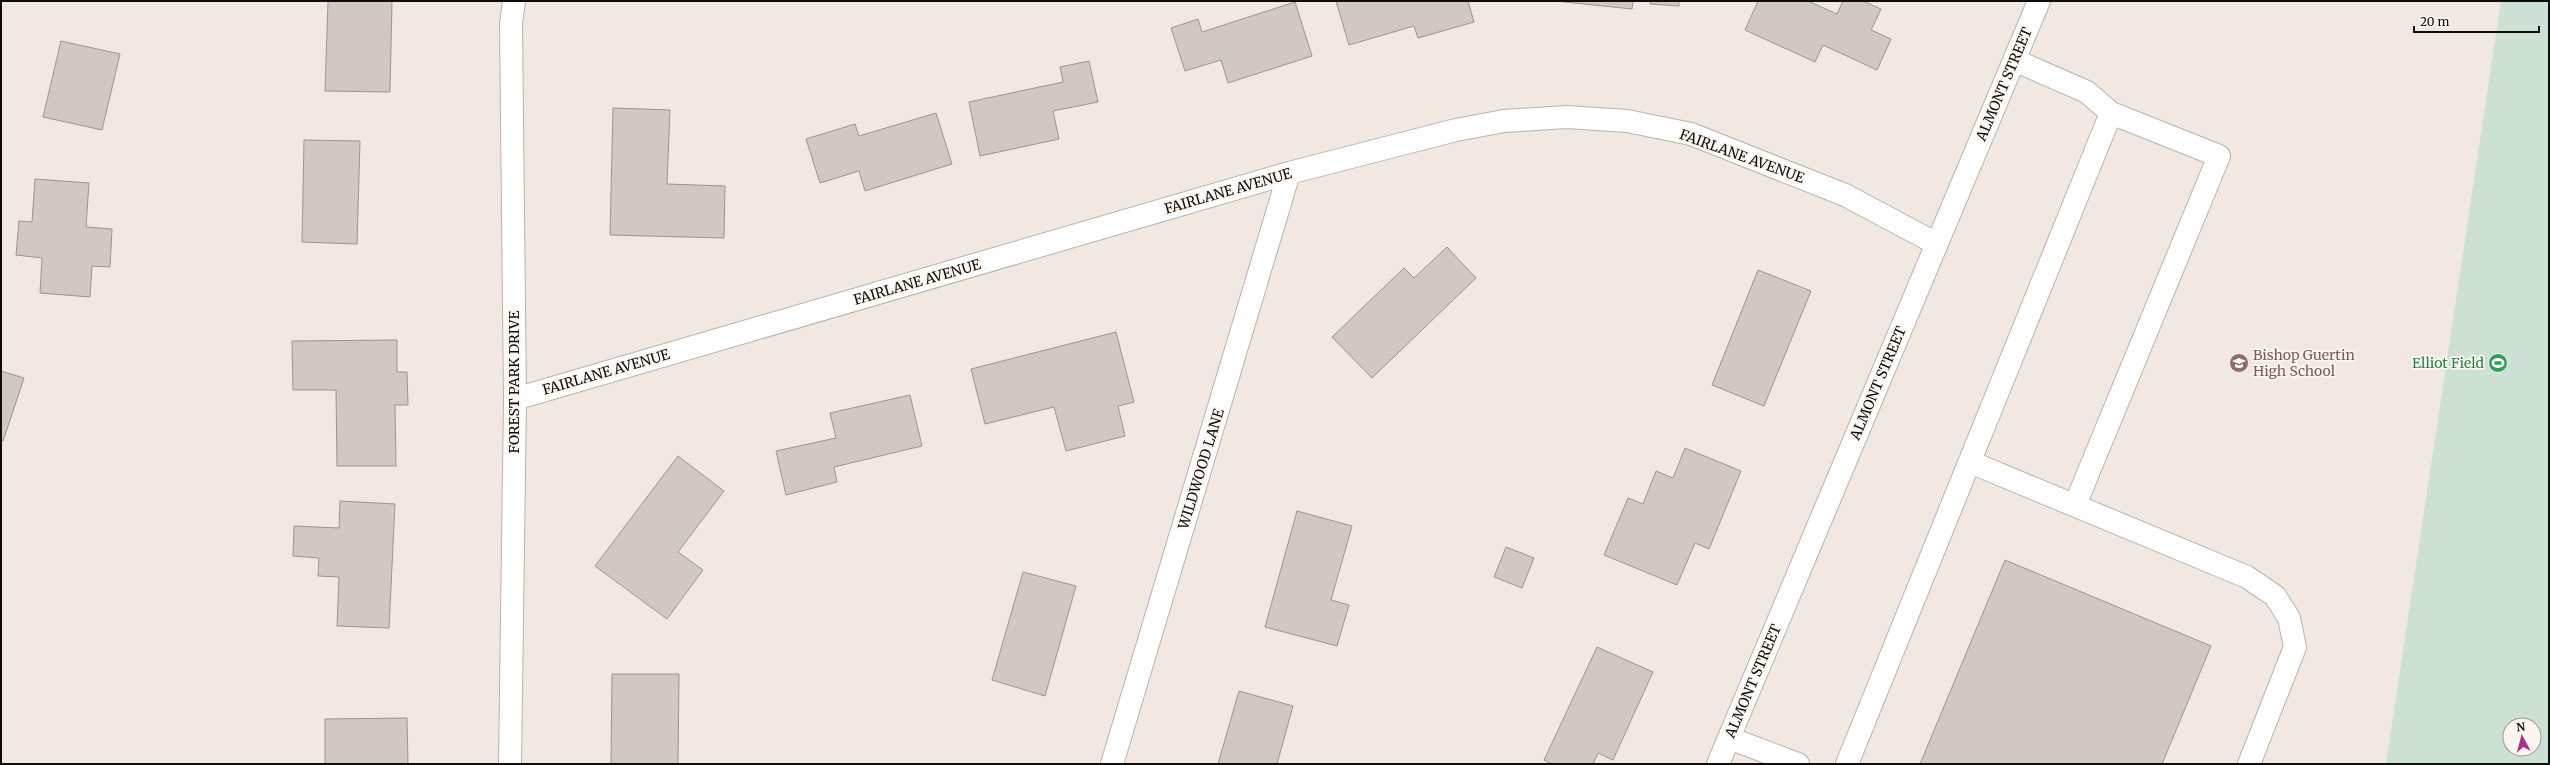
<svg xmlns="http://www.w3.org/2000/svg" width="2550" height="765" font-family="Merriweather,serif">
  <style>
    .green { fill: #cce1d3; fill-rule: evenodd }
    .building { fill: #d0c8c1; stroke: #9c948d }
    .lines { fill: none; stroke-linecap: round; stroke-linejoin: round }
    .minor-casing { stroke: #bbb2ac; stroke-width: 24 }
    .minor { stroke: #fff; stroke-width: 22 }
    .labels { text-anchor: middle; stroke-width: 3.5; stroke-linejoin: round; paint-order: stroke }
    .street-label { font-size: 14px; fill: #0f0c0a; stroke: #fef5ee }
    .education-label { font-size: 14px; fill: #785e54; stroke: #fef5ee; text-anchor: start }
    .leisure-label { font-size: 14px; fill: #27864d; stroke: #fef5ee; text-anchor: end }
  </style>
  <rect width="100%" height="100%" fill="#f1e8e1"/>
  <!-- green -->
  <path class="green" d="M2501,1H2549V764H2386ZM2510,725H2534V749H2510Z"/>
  <!-- building -->
  <path class="building" d="M328,1H392L390,92L325,91Z
    M1336,1H1468L1474,22L1418,38L1414,26L1349,45Z
    M1555,1H1633L1632,9Z
    M1651,1H1679V6L1650,4Z
    M1758,1H1808L1837,14L1843,1H1863L1881,9L1871,30L1891,39L1877,70L1823,45L1815,62L1745,30Z
    M1295,2L1312,56L1228,83L1221,60L1185,71L1171,28L1198,19L1202,32Z
    M61,41L120,54L102,130L43,117Z
    M1089,61L1098,102L1053,111L1059,139L980,156L969,102L1063,82L1060,67Z
    M613,108L670,110L667,184L725,186L724,238L610,235Z
    M936,113L952,164L865,191L859,171L820,183L806,139L855,124L859,136Z
    M304,140L360,141L357,244L302,242Z
    M35,179L89,183L86,227L112,229L110,267L92,266L90,297L40,293L42,258L16,255L19,221L32,222Z
    M1447,247L1476,278L1372,378L1332,337L1404,268L1414,278Z
    M1758,270L1811,291L1764,406L1712,385Z
    M1116,332L1134,402L1118,406L1125,436L1066,451L1054,407L985,424L971,369Z
    M397,340V372H407L408,405H395L396,466H337L336,390H293L292,341Z
    M1,371L24,378L3,441L1,440Z
    M910,395L922,446L834,467L837,482L786,495L776,451L836,438L830,413Z
    M1685,448L1741,471L1709,549L1695,543L1677,585L1604,555L1628,498L1643,504L1656,471L1673,478Z
    M678,456L724,491L678,552L703,570L667,619L595,566Z
    M340,501L395,504L389,628L337,626L339,577L318,576L319,558L293,556L294,526L339,528Z
    M1297,511L1352,526L1331,600L1349,605L1337,646L1265,627Z
    M1506,547L1534,558L1522,588L1494,577Z
    M2005,560L2211,646L2162,764H1920Z
    M1023,572L1076,586L1045,696L992,680Z
    M1597,647L1653,672L1613,760L1598,753L1593,764H1552L1544,760Z
    M612,674H679L678,764H611Z
    M1239,691L1293,706L1277,764H1218Z
    M407,718L408,764H325V719Z"/>
  <g class="lines">
    <!-- minor casing -->
    <g class="minor-casing">
      <path id="minor" d="M2014,60L2087,92L2111,113L2219,156L2075,505
        M515,399L1289,173L1456,130L1504,121L1567,117L1627,121L1691,134L1845,195L1937,244
        M1970,462L2247,577L2275,596L2289,618L2295,647L2249,764
        M1729,738L1798,764
        M510,764L515,399L511,24L514,1
        M1112,764L1289,173
        M1718,764L2039,1
        M1847,764L2111,113"/>
    </g>
    <!-- minor -->
    <use href="#minor" class="minor"/>
  </g>
  <!-- icons -->
  <defs>
    <g id="school-disc" transform="scale(1)"><circle r="9.5" fill="#8d6e63" stroke="#fef5ee"/><path d="M0-5L7-2L0 1L-7-2ZM-4 1L0 2.5L4 1V4Q0 6-4 4Z" fill="#fff"/></g>
    <g id="stadium-disc" transform="scale(1)"><circle r="9.5" fill="#2e9e5b" stroke="#fef5ee"/><path d="M0-5a6.5 5 0 1 0 0 10a6.5 5 0 1 0 0-10ZM-3.5-1.8h7v3.6h-7Z" fill="#fff"/></g>
  </defs>
  <g fill-rule="evenodd">
    <use href="#school-disc" x="2239" y="363"/>
    <use href="#stadium-disc" x="2498" y="363"/>
  </g>
  <g class="labels">
    <!-- street labels -->
    <g class="street-label">
      <text transform="translate(2004 84) rotate(-67)" y="5">ALMONT STREET</text>
      <text transform="translate(1742 156) rotate(20)" y="5">FAIRLANE AVENUE</text>
      <text transform="translate(1228 191) rotate(-16)" y="5">FAIRLANE AVENUE</text>
      <text transform="translate(917 282) rotate(-16)" y="5">FAIRLANE AVENUE</text>
      <text transform="translate(606 372) rotate(-16)" y="5">FAIRLANE AVENUE</text>
      <text transform="translate(514 382) rotate(-90)" y="5">FOREST PARK DRIVE</text>
      <text transform="translate(1878 383) rotate(-67)" y="5">ALMONT STREET</text>
      <text transform="translate(1201 469) rotate(-73)" y="5">WILDWOOD LANE</text>
      <text transform="translate(1753 681) rotate(-67)" y="5">ALMONT STREET</text>
    </g>
    <!-- education labels -->
    <g class="education-label">
      <text x="2253" y="360">Bishop Guertin<tspan x="2253" dy="16">High School</tspan></text>
    </g>
    <!-- leisure labels -->
    <g class="leisure-label">
      <text x="2484" y="368">Elliot Field</text>
    </g>
  </g>
  <!-- border -->
  <rect width="2550" height="765" fill="none" stroke="#0f0c0a" stroke-width="4"/>
  <!-- north arrow -->
  <g transform="translate(2522 737) rotate(353)"><circle r="19" fill="#fef5ee" stroke="#9e9893"/>
  <path d="M0-3L7 15L0 10L-7 15Z" fill="#a5338e"/>
  <text y="-6" font-size="11" font-weight="bold" text-anchor="middle" fill="#0f0c0a">N</text>
  </g>
  <!-- scale -->
  <path d="M2414 26v6h125v-6" fill="none" stroke="#0f0c0a" stroke-width="2"/>
  <text x="2420" y="26" font-size="12" fill="#0f0c0a" stroke="#fef5ee" stroke-width="3" paint-order="stroke">20 m</text>
</svg>
